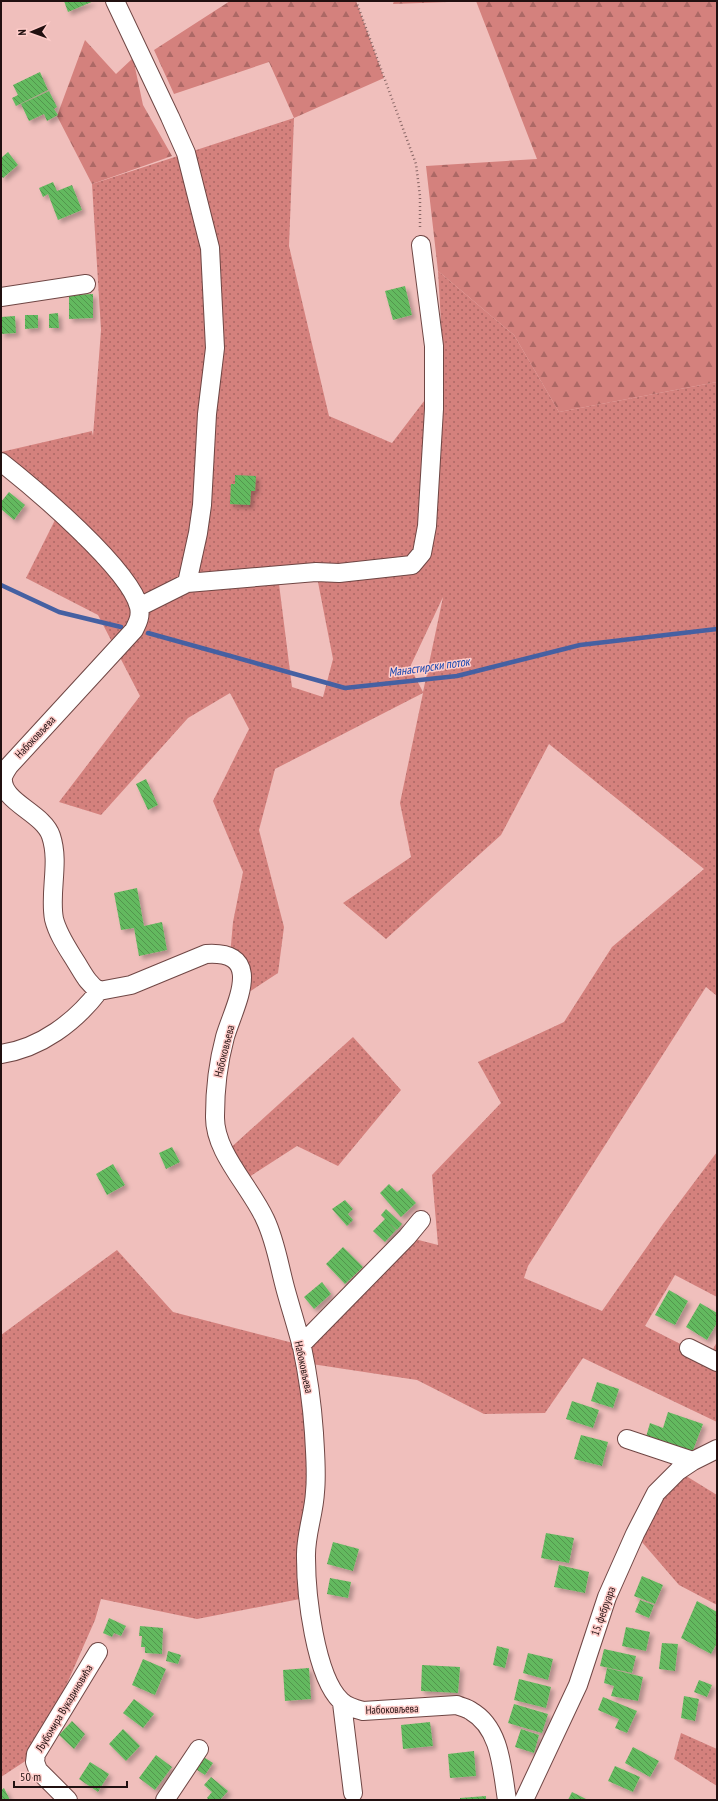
<svg xmlns="http://www.w3.org/2000/svg" width="718" height="1801" font-family="'PT Sans Narrow',sans-serif">
  <style>
    .grass { fill: url(#grass-dots); fill-rule: evenodd }
    .forest { fill: url(#forest-firs) }
    .lines { fill: none; stroke-linecap: round; stroke-linejoin: round }
    .stream { stroke: #4560a2; stroke-width: 4.5 }
    .building { fill: url(#building-back-hatch); filter: url(#shadow) }
    .minor-casing { stroke: #6f4644; stroke-width: 20 }
    .path { stroke: #876665; stroke-width: 2.5; stroke-dasharray: 1 3; stroke-linecap: butt }
    .minor { stroke: #fff; stroke-width: 18 }
    .labels { text-anchor: middle; stroke-width: 3; stroke-linejoin: round; paint-order: stroke }
    .street-label { font-size: 11px; fill: #211010; stroke: #feccc9 }
    .water-label { font-size: 12px; font-style: italic; fill: #1345b1; stroke: #feccc9 }
  </style>
  <defs>
    <pattern id="grass-dots" width="8" height="8" patternUnits="userSpaceOnUse"><rect width="8" height="8" fill="#d4817d"/><path d="M2 2h.1M6 6h.1" fill="none" stroke="#ac6865" stroke-width="1.8" stroke-linecap="round"/></pattern>
    <pattern id="forest-firs" width="22" height="20" patternUnits="userSpaceOnUse"><rect width="22" height="20" fill="#d4817d"/><path d="M5 1l3.5 6h-7zM16 11l3.5 6h-7z" fill="#ac6865"/></pattern>
    <pattern id="building-back-hatch" width="6" height="6" patternUnits="userSpaceOnUse"><rect width="6" height="6" fill="#64b95f"/><path d="M-1 5l2 2M0 0l6 6M5-1l2 2" fill="none" stroke="#52954d"/></pattern>
    <filter id="shadow"><feDropShadow dx="3.5" dy="3.5" stdDeviation="2" flood-color="#0004"/></filter>
  </defs>
  <rect width="100%" height="100%" fill="#f0bfbc"/>
  <!-- grass -->
  <path class="grass" d="M294,118L289,246L329,416L392,443L444,375L438,271L514,335L559,412L717,382V996L706,987L528,1266L524,1278L602,1311L663,1224L717,1152V1297L675,1275L645,1326L708,1358L717,1342V1422L583,1358L545,1413L484,1414L417,1380L305,1363L313,1412L310,1597L197,1619L101,1599L95,1620L36,1754L1,1777V1335L117,1250L173,1312L301,1345L407,1237L438,1245L432,1175L501,1103L478,1062L564,1022L612,947L704,869L549,744L501,835L386,939L343,903L411,857L400,803L423,693L275,769L259,830L284,927L278,973L240,998L230,956L233,922L243,872L213,801L249,729L230,693L188,718L101,815L59,802L140,696L98,615L26,578L59,512L1,463V452L92,431L93,436L101,330L92,184ZM316,572L333,659L323,697L292,687L278,576ZM443,597L423,692L410,667Z
    M353,1037L401,1090L338,1166L297,1146L243,1181L226,1152Z
    M678,1471L717,1495V1605L679,1585L635,1534Z
    M681,1733L717,1749V1786L674,1759Z"/>
  <!-- forest -->
  <path class="forest" d="M230,1H356L384,78L294,118L269,62L174,94L154,50Z
    M394,1H717V382L559,412L514,335L438,271L426,166L537,159L476,1L393,4Z
    M85,40L116,74L133,58L143,105L172,156L92,184L57,116Z"/>
  <g class="lines">
    <!-- stream -->
    <path class="stream" d="M1,585L59,612L121,627
      M148,633L345,688L457,676L580,645L717,629"/>
  </g>
  <!-- building -->
  <path class="building" d="M64,1H94L68,12Z
    M40,72L48,90L16,106L12,98L18,95L13,85Z
    M49,91L57,107L54,109L58,115L47,121L44,114L29,121L21,104Z
    M8,152L18,165L3,178L1,176V158Z
    M53,182L57,191L72,185L82,210L58,220L48,194L43,197L39,188Z
    M405,286L412,315L393,320L385,291Z
    M93,294V318L69,319V295Z
    M58,313L59,328H49V314Z
    M25,315H38V328L25,329Z
    M15,316L16,333L1,334V317Z
    M235,475L256,476L255,491H251L250,505L230,504L231,484H235Z
    M9,492L25,505L14,520L1,509V502Z
    M146,779L158,805L148,810L136,784Z
    M137,888L144,926L162,922L167,950L139,956L134,928L121,930L114,893Z
    M172,1147L180,1162L166,1169L159,1153Z
    M113,1164L125,1185L107,1195L96,1174Z
    M389,1184L397,1192L402,1188L416,1203L401,1217L380,1193Z
    M345,1200L353,1209L348,1214L353,1220L347,1226L332,1209Z
    M386,1209L402,1224L397,1230L388,1222L396,1230L385,1242L373,1231L385,1219L381,1215Z
    M343,1247L363,1267L345,1284L326,1264Z
    M322,1282L331,1294L314,1309L304,1297Z
    M669,1290L688,1301L675,1325L655,1315Z
    M700,1303L717,1313V1323L707,1340L686,1327Z
    M597,1382L619,1389L613,1408L591,1401Z
    M572,1401L599,1410L593,1428L566,1419Z
    M668,1412L703,1424L692,1453L646,1437L650,1423L663,1428Z
    M581,1435L608,1442L602,1466L574,1459Z
    M546,1533L574,1538L569,1563L541,1558Z
    M333,1542L359,1549L353,1571L327,1564Z
    M559,1565L589,1572L585,1593L554,1587Z
    M642,1576L663,1585L655,1604L634,1596Z
    M330,1578L351,1582L348,1598L327,1594Z
    M640,1600L654,1605L649,1618L635,1612Z
    M697,1601L717,1612V1643L711,1654L681,1638Z
    M109,1618L126,1626L121,1636L114,1633L112,1637L103,1633Z
    M140,1626L163,1628L162,1654L145,1653V1647H141L142,1636H139Z
    M626,1627L650,1632L646,1651L622,1646Z
    M662,1643L678,1644L675,1671L659,1669Z
    M497,1646L509,1649L505,1668L493,1665Z
    M604,1649L636,1656L632,1673L600,1666Z
    M168,1651L181,1655L178,1664L166,1661Z
    M528,1653L553,1659L548,1680L523,1673Z
    M143,1659L166,1669L155,1695L132,1685Z
    M422,1665L460,1667L458,1693L421,1691Z
    M309,1668L311,1699L285,1701L283,1670Z
    M607,1668L643,1677L638,1701L611,1696L614,1686L604,1683Z
    M519,1679L551,1687L546,1708L514,1700Z
    M699,1680L712,1685L707,1697L694,1692Z
    M684,1696L699,1699L695,1721L681,1718Z
    M603,1697L637,1711L627,1733L615,1728L619,1719L598,1710Z
    M134,1699L154,1714L143,1728L123,1713Z
    M514,1704L548,1714L542,1733L508,1723Z
    M72,1721L85,1734L74,1749L59,1735Z
    M430,1722L433,1746L403,1749L401,1725Z
    M123,1729L140,1746L126,1761L109,1744Z
    M521,1729L539,1735L534,1753L515,1747Z
    M633,1747L659,1761L650,1777L625,1763Z
    M474,1751L476,1776L450,1778L448,1754Z
    M156,1755L172,1767L155,1790L139,1778Z
    M202,1756L213,1763L205,1775L194,1768Z
    M90,1762L109,1774L98,1792L79,1779Z
    M615,1766L640,1777L633,1792L608,1781Z
    M211,1777L228,1791L220,1800H209L207,1798L212,1792L204,1785Z
    M4,1788L10,1800H1V1790Z
    M572,1792L588,1800H568Z
    M486,1796V1800H460V1798Z"/>
  <g class="lines">
    <!-- minor casing -->
    <g class="minor-casing">
      <path id="minor" d="M115,1L170,117L186,153L210,248L215,348L207,414L202,505L198,533L187,583
        M1,297L86,284
        M1,462C34,488 130,569 139,607C141,616 138,622 134,630L9,766C7,769 4,774 3,777C0,802 43,812 51,836C60,863 49,892 54,919C58,935 68,949 76,962C83,973 88,984 99,991L131,985L206,954C267,950 234,1006 225,1037C218,1063 215,1089 215,1116C214,1152 250,1186 265,1219C276,1242 279,1266 286,1291C291,1309 297,1328 302,1347C308,1375 312,1404 314,1433C315,1453 317,1473 315,1492C314,1514 305,1536 306,1558C306,1594 315,1676 341,1701C347,1707 355,1709 363,1711L457,1705C461,1707 467,1708 471,1711C501,1728 502,1770 507,1800
        M139,607L187,583L316,572L339,573L412,565L422,553L427,526L434,409V346L421,245
        M1,1054C41,1048 75,1022 99,991
        M301,1345L407,1237L421,1220
        M689,1348L717,1362
        M627,1439L693,1461
        M342,1703L353,1793
        M68,1800L38,1770L35,1762L36,1754L98,1652
        M165,1800L199,1749
        M524,1800L578,1685L607,1597L635,1534L656,1493L678,1471L693,1461L717,1449"/>
    </g>
    <!-- path -->
    <path class="path" d="M356,1L416,164L420,196V230"/>
    <!-- minor -->
    <use href="#minor" class="minor"/>
  </g>
  <g class="labels">
    <!-- street labels -->
    <g class="street-label">
      <text transform="translate(35 737) rotate(-47)" y="4">Набоковљева</text>
      <text transform="translate(224 1051) rotate(-76)" y="4">Набоковљева</text>
      <text transform="translate(304 1367) rotate(78)" y="4">Набоковљева</text>
      <text transform="translate(603 1611) rotate(-70)" y="4">15. фебруара</text>
      <text transform="translate(64 1708) rotate(-59)" y="4">Љубомира Вукадиновића</text>
      <text transform="translate(392 1709) rotate(-2)" y="4">Набоковљева</text>
    </g>
    <!-- water labels -->
    <g class="water-label">
      <text transform="translate(429 667) rotate(-8)" y="4">Манастирски поток</text>
    </g>
  </g>
  <!-- border -->
  <rect width="718" height="1801" fill="none" stroke="#211010" stroke-width="4"/>
  <!-- north arrow -->
  <g transform="translate(32 32) rotate(268)" stroke="#feccc9" stroke-width="3" paint-order="stroke">
  <path d="M0-3L7 15L0 10L-7 15Z" fill="#211010"/>
  <text y="-6" font-size="11" font-weight="bold" text-anchor="middle" fill="#211010">N</text>
  </g>
  <!-- scale -->
  <path d="M14 1781v6h113v-6" fill="none" stroke="#211010" stroke-width="2"/>
  <text x="20" y="1781" font-size="12" fill="#211010" stroke="#feccc9" stroke-width="3" paint-order="stroke">50 m</text>
</svg>
